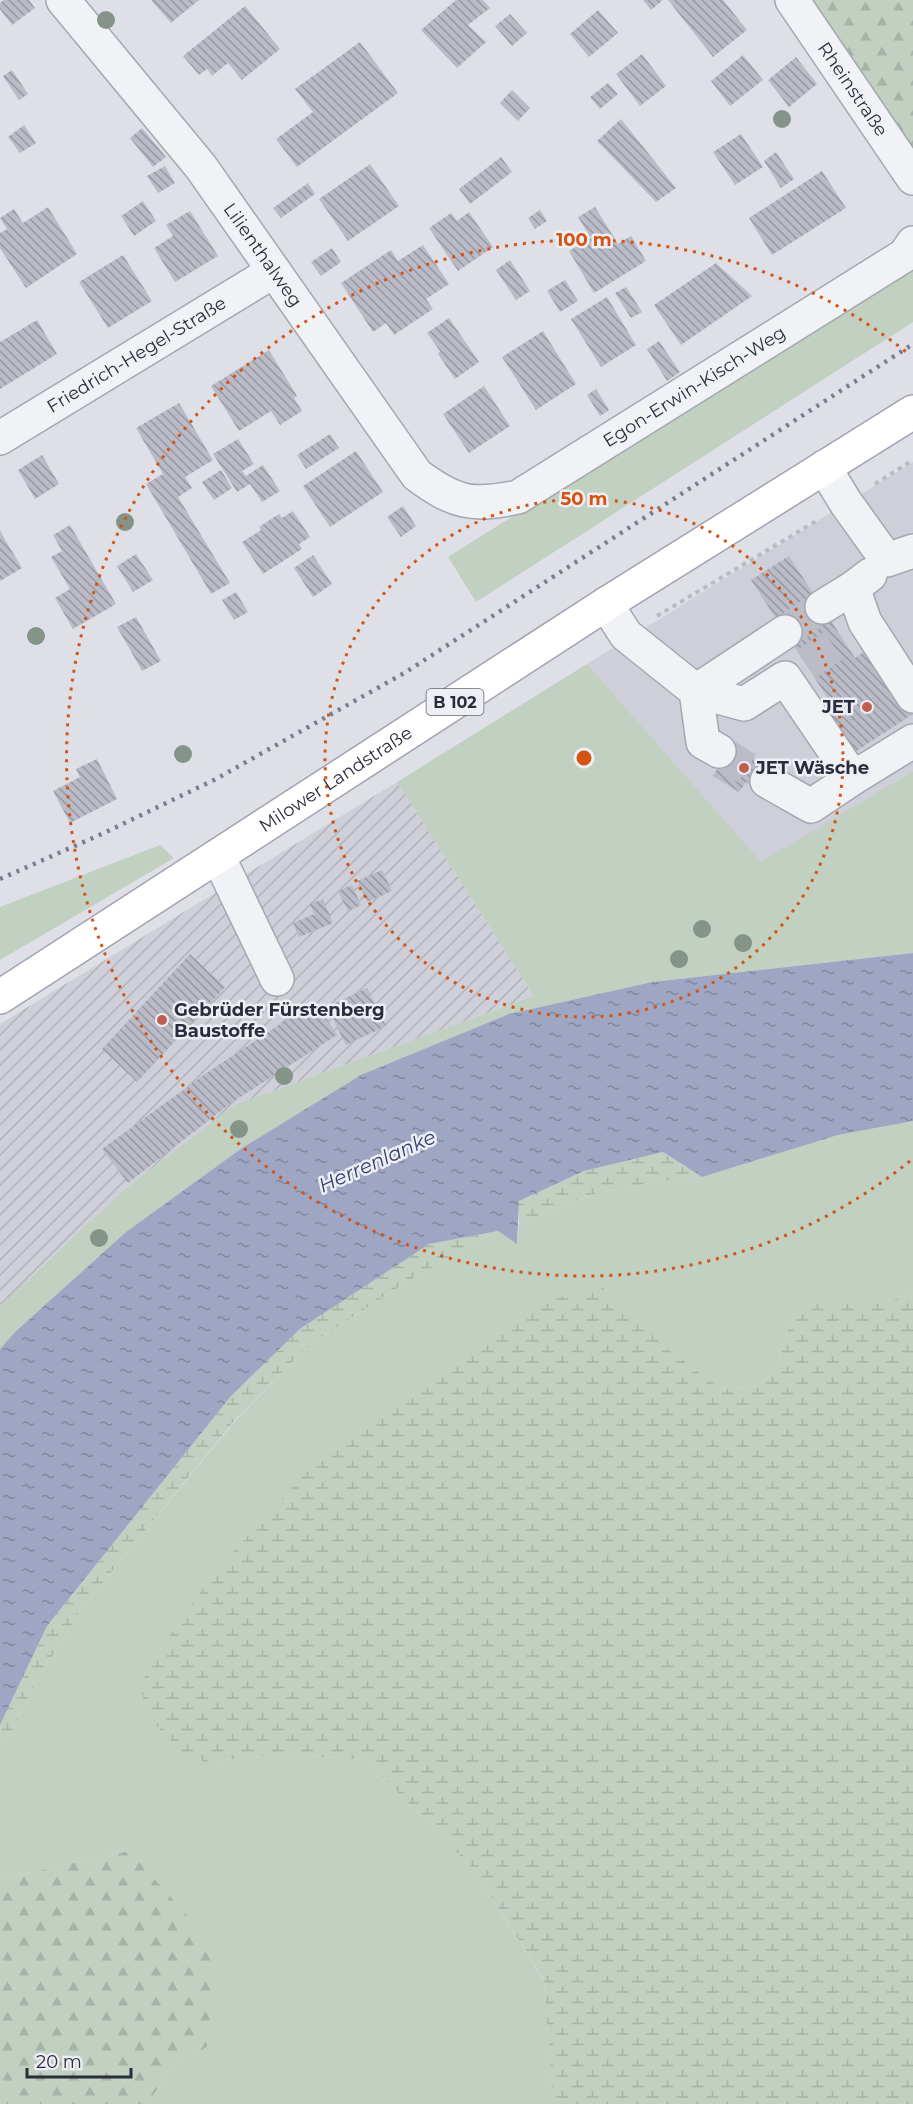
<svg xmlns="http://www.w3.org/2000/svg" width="913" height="2104" font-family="Montserrat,sans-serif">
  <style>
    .built { fill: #cecfd8 }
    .industrial { fill: url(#industrial-furrows) }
    .grass { fill: #c1d0c1 }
    .forest { fill: url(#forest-firs) }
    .wetland { fill: url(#wetland-marsh) }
    .water { fill: url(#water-ripples) }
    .building { fill: url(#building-back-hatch) }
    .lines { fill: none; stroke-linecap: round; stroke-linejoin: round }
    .minor-tunnel { stroke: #bbbcc5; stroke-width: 33; stroke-dasharray: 33 16; stroke-linecap: butt }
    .minor-casing { stroke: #a5a6b0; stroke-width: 36 }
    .major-casing { stroke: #a0a2b1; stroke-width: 36 }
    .path { stroke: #b9bbc2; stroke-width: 4; stroke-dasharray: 4.5 4.5; stroke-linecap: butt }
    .minor { stroke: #f1f2f6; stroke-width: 33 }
    .major { stroke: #fff; stroke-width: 33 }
    .rail { stroke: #7a7d8f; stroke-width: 4.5; stroke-dasharray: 3 6; stroke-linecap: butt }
    .tree { fill: #849488 }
    .ring { fill: none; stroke: #d55411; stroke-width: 3; stroke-dasharray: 3 6 }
    .poi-dot { fill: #bf5e51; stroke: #eeeff5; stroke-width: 2 }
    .labels { text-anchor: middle; stroke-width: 5; stroke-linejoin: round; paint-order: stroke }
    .shield { fill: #eeeff5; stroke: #656674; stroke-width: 1.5 }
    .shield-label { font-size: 16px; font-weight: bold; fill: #2a2c3c }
    .street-label { font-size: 18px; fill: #2a2c3c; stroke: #eeeff5 }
    .poi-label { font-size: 18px; font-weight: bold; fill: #2a2c3c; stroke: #eeeff5; text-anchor: start }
    .water-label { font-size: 20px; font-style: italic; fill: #38416c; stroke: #eeeff5 }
    .centre { fill: #d55411; stroke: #eeeff5; stroke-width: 3 }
    .ring-label { font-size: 18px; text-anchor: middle; font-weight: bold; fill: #d55411; stroke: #eeeff5; stroke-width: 5; stroke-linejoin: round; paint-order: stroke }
  </style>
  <defs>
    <pattern id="industrial-furrows" width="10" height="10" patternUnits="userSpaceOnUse" patternTransform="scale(1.5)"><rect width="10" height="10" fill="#cecfd8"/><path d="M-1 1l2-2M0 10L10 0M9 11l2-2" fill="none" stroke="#b1b2ba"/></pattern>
    <pattern id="forest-firs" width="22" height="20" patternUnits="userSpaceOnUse" patternTransform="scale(1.5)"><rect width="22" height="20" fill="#c1d0c1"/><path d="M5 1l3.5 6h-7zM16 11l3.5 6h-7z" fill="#a6b3a7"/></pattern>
    <pattern id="wetland-marsh" width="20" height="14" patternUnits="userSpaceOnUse" patternTransform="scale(1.5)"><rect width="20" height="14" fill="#c1d0c1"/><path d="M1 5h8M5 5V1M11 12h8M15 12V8" fill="none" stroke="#a6b3a7"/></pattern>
    <pattern id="water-ripples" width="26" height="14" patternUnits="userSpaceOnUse" patternTransform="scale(1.5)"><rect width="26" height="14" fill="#9ea6c3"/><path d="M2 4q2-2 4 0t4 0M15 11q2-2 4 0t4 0" fill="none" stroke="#8187a0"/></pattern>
    <pattern id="building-back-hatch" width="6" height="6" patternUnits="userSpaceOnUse" patternTransform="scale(1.5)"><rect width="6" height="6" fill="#babbc6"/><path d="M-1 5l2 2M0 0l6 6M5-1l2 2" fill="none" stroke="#9798a2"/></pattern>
  </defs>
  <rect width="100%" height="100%" fill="#dfe0e7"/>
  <!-- built -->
  <path class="built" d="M913,462V771L761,863L587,664Z"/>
  <!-- industrial -->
  <path class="industrial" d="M397,782L534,996L234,1105L124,1190L0,1306V1024Z"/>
  <!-- grass -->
  <path class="grass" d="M913,259V322L476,602L448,557L906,269Z
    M587,664L761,862L913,771V953L652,982L509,1014L362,1075L242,1148L126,1232L15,1332L0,1349V1306L124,1190L234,1105L534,996L397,782Z
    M160,845L174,858L0,960V907Z
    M913,1121V1294L886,1302H821L797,1317L787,1331L777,1370L757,1386L720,1389L665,1347L205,1762L282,1754L366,1760L475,1871L544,1981L553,2104H148L170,2068L207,2047L129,1851L0,1879V1755L32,1689L82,1608L235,1421L307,1347L408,1281L498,1231L517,1243L519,1224L589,1195L660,1181L702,1177L838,1135Z"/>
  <!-- forest -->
  <path class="forest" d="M808,0H913V159Z
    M129,1851L216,1947L207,2047L170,2068L148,2104H0V1879Z"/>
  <!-- wetland -->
  <path class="wetland" d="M663,1152L702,1177L660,1181L589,1195L519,1224V1201L584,1171Z
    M498,1231L408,1281L307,1347L235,1420L82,1608L32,1689L0,1755V1725L47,1626L231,1396L300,1329L429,1244Z
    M602,1287L665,1347L721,1389L757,1386L777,1370L787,1331L797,1317L821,1301L886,1302L913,1294V2104H553L544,1980L475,1871L366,1760L282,1754L205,1762L181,1751L147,1716L142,1693L146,1670L212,1575L310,1468L529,1305Z"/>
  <!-- water -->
  <path class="water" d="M913,953V1121L838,1135L702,1177L663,1152L584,1171L519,1201L517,1244L498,1231L429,1244L300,1329L231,1396L47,1626L0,1725V1349L15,1332L126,1232L242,1148L361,1075L509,1014L652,982Z"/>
  <!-- building -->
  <path class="building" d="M4,0H29L35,8L12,25L0,9V3Z
    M151,0H199L171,23Z
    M456,0H483L490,8L468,25L486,42L457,68L421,30Z
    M643,0H663L651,10Z
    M668,0H723L747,30L713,57Z
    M245,6L280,49L242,80L228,63L212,76L207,69L199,75L183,56Z
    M598,10L618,33L589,57L570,34Z
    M510,14L527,33L512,46L495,26Z
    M360,42L398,93L297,167L276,139L313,112L295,89Z
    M642,54L666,86L640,106L616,74Z
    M743,55L763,80L730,106L711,81Z
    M796,57L817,84L789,107L768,80Z
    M12,70L28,94L19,100L3,76Z
    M608,83L618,94L600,109L590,97Z
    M512,90L530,108L518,121L500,103Z
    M621,119L676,188L656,202L597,141Z
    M24,125L36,143L20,153L8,137Z
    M142,128L166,157L153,167L130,138Z
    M741,134L763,167L735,185L713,152Z
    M776,152L794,179L781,188L764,161Z
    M501,157L512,172L470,204L459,189Z
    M370,164L399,206L348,241L319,199Z
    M165,166L175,183L158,193L147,176Z
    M822,171L846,208L772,255L749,218Z
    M308,183L315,194L281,218L273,208Z
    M143,201L156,221L134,236L121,216Z
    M48,207L77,254L26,288L0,248V233L7,229L0,218L14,209L23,223Z
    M595,207L618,244L631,236L646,261L594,293L569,251L591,238L578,217Z
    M540,210L547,221L535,229L528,218Z
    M190,211L218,256L175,282L154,248L173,236L166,225Z
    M469,212L493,247L458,271L429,228L451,213L457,221Z
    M423,245L449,284L426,299L433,309L394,335L386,323L373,332L341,283L391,250L398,261Z
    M332,248L341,262L321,276L311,262Z
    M123,255L152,301L108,328L79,282Z
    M510,260L530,291L516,300L496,270Z
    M716,263L752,296L681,345L654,305Z
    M565,280L578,301L560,312L547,291Z
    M626,287L642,312L631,318L615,293Z
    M607,297L636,345L601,367L571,319Z
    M449,318L479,362L455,379L438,354L440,351L427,333Z
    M37,320L57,354L0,389V342Z
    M543,331L576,384L536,410L502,357Z
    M659,341L680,372L667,381L647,349Z
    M269,350L297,396L294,398L302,411L280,425L271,411L239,431L211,386Z
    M484,386L510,426L469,453L443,414Z
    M596,389L609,410L600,416L587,395Z
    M179,403L213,460L185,477L192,488L178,497L230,583L211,594L146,484L163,474L136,428Z
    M330,434L339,448L306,469L297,455Z
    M238,439L254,464L242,471L246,476L263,465L280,491L262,502L250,484L237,492L213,454Z
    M356,451L383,492L330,527L303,486Z
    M42,455L59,484L35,499L18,470Z
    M221,470L232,488L214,500L202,482Z
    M403,506L416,526L401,537L387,517Z
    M293,511L310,537L299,544L302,549L263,574L242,542L261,530L259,527L279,514L282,518Z
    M70,525L116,604L73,629L55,598L70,589L51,557L62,551L53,535Z
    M0,531L22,568L0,581Z
    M136,554L153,580L133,592L117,566Z
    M313,555L332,584L313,597L294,568Z
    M789,556L855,658L870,647L913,714L855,752L821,701L827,697L751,580Z
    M236,592L248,612L234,620L222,600Z
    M136,617L161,661L142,671L117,627Z
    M725,740L773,770L761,791L746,782L739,792L713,776L719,766Z
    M97,759L117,799L70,823L53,791L80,777L76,769Z
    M382,870L392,891L367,902L357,881Z
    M352,885L361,905L348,911L338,891Z
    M323,899L333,923L299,937L293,923L314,914L310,904Z
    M190,954L225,987L137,1082L102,1049Z
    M367,988L386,1026L346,1045L327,1007Z
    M315,1001L337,1035L231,1103L128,1183L102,1149L208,1072Z"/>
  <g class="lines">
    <!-- minor-tunnel -->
    <path class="minor-tunnel" d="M785,632L822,607
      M806,664L843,639
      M719,751L767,781"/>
    <!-- minor casing -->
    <g class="minor-casing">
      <g id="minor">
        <path id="s1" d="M63,0L201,167L417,475C455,503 472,507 518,497L905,255L913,243"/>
        <path id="s2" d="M792,0L913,178"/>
        <path id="s3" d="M0,438L274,271"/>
        <path d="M824,467L846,503L887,560L913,551"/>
        <path d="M853,588L865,622L913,696"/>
        <path d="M606,604L626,635L696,691L785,632"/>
        <path d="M822,607L853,588L870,575"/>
        <path d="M719,751L703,742L696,691L744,704L785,678L853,778L913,741"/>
        <path d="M767,781L811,806L853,778"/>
        <path d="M218,856L277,979"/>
      </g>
    </g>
    <!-- major casing -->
    <g class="major-casing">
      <g id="major">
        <path id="s4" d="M0,997L606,604L913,412"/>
      </g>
    </g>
    <!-- path -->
    <path class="path" d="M875,484L913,460
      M657,616L818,520"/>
    <!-- minor -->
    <use href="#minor" class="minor"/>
    <!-- major -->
    <use href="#major" class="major"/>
    <!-- rail -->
    <path class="rail" d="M0,879L104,833L216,779L406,672L913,344"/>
  </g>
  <!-- trees -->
  <g class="tree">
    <circle cx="106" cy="20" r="9"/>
    <circle cx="782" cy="119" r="9"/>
    <circle cx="125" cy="522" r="9"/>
    <circle cx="36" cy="636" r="9"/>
    <circle cx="183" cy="754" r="9"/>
    <circle cx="702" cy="929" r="9"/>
    <circle cx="743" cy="943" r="9"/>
    <circle cx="679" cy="959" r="9"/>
    <circle cx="284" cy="1076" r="9"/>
    <circle cx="239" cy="1129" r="9"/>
    <circle cx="99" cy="1238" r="9"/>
  </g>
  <!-- distance rings -->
  <g class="ring">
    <circle cx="584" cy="758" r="259"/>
    <path d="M910 1161A518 518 0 1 1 910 355"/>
  </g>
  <!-- markers -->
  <g class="poi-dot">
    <circle cx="867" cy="707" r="6"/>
    <circle cx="744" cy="768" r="6"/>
    <circle cx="162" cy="1020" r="6"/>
  </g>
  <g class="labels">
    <!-- shield labels -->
    <rect class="shield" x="426.5" y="689" width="57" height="26" rx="4.5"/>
    <g class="shield-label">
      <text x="455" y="708">B 102</text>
    </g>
    <!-- street labels -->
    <g class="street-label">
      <text dy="6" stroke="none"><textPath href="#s2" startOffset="108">Rheinstraße</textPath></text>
      <text dy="6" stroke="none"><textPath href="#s1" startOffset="324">Lilienthalweg</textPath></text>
      <text dy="6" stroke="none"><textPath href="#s3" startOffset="160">Friedrich-Hegel-Straße</textPath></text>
      <text dy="6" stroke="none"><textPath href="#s1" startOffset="909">Egon-Erwin-Kisch-Weg</textPath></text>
      <text dy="6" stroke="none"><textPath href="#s4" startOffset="400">Milower Landstraße</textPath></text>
    </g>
    <!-- poi labels -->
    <g class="poi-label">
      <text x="855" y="713" text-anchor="end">JET</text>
      <text x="756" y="774">JET Wäsche</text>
      <text x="174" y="1016">Gebrüder Fürstenberg<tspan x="174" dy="21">Baustoffe</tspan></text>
    </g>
    <!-- water labels -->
    <g class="water-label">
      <text transform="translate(377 1161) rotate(-24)" y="7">Herrenlanke</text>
    </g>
  </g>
  <circle cx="584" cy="758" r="9" class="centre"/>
  <g class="ring-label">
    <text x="584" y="246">100 m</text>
    <text x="584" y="505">50 m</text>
  </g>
  <!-- scale -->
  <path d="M27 2068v9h104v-9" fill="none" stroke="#2a2c3c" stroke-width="3"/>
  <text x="36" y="2068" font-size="18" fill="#2a2c3c" stroke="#eeeff5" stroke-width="4.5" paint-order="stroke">20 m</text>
</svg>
